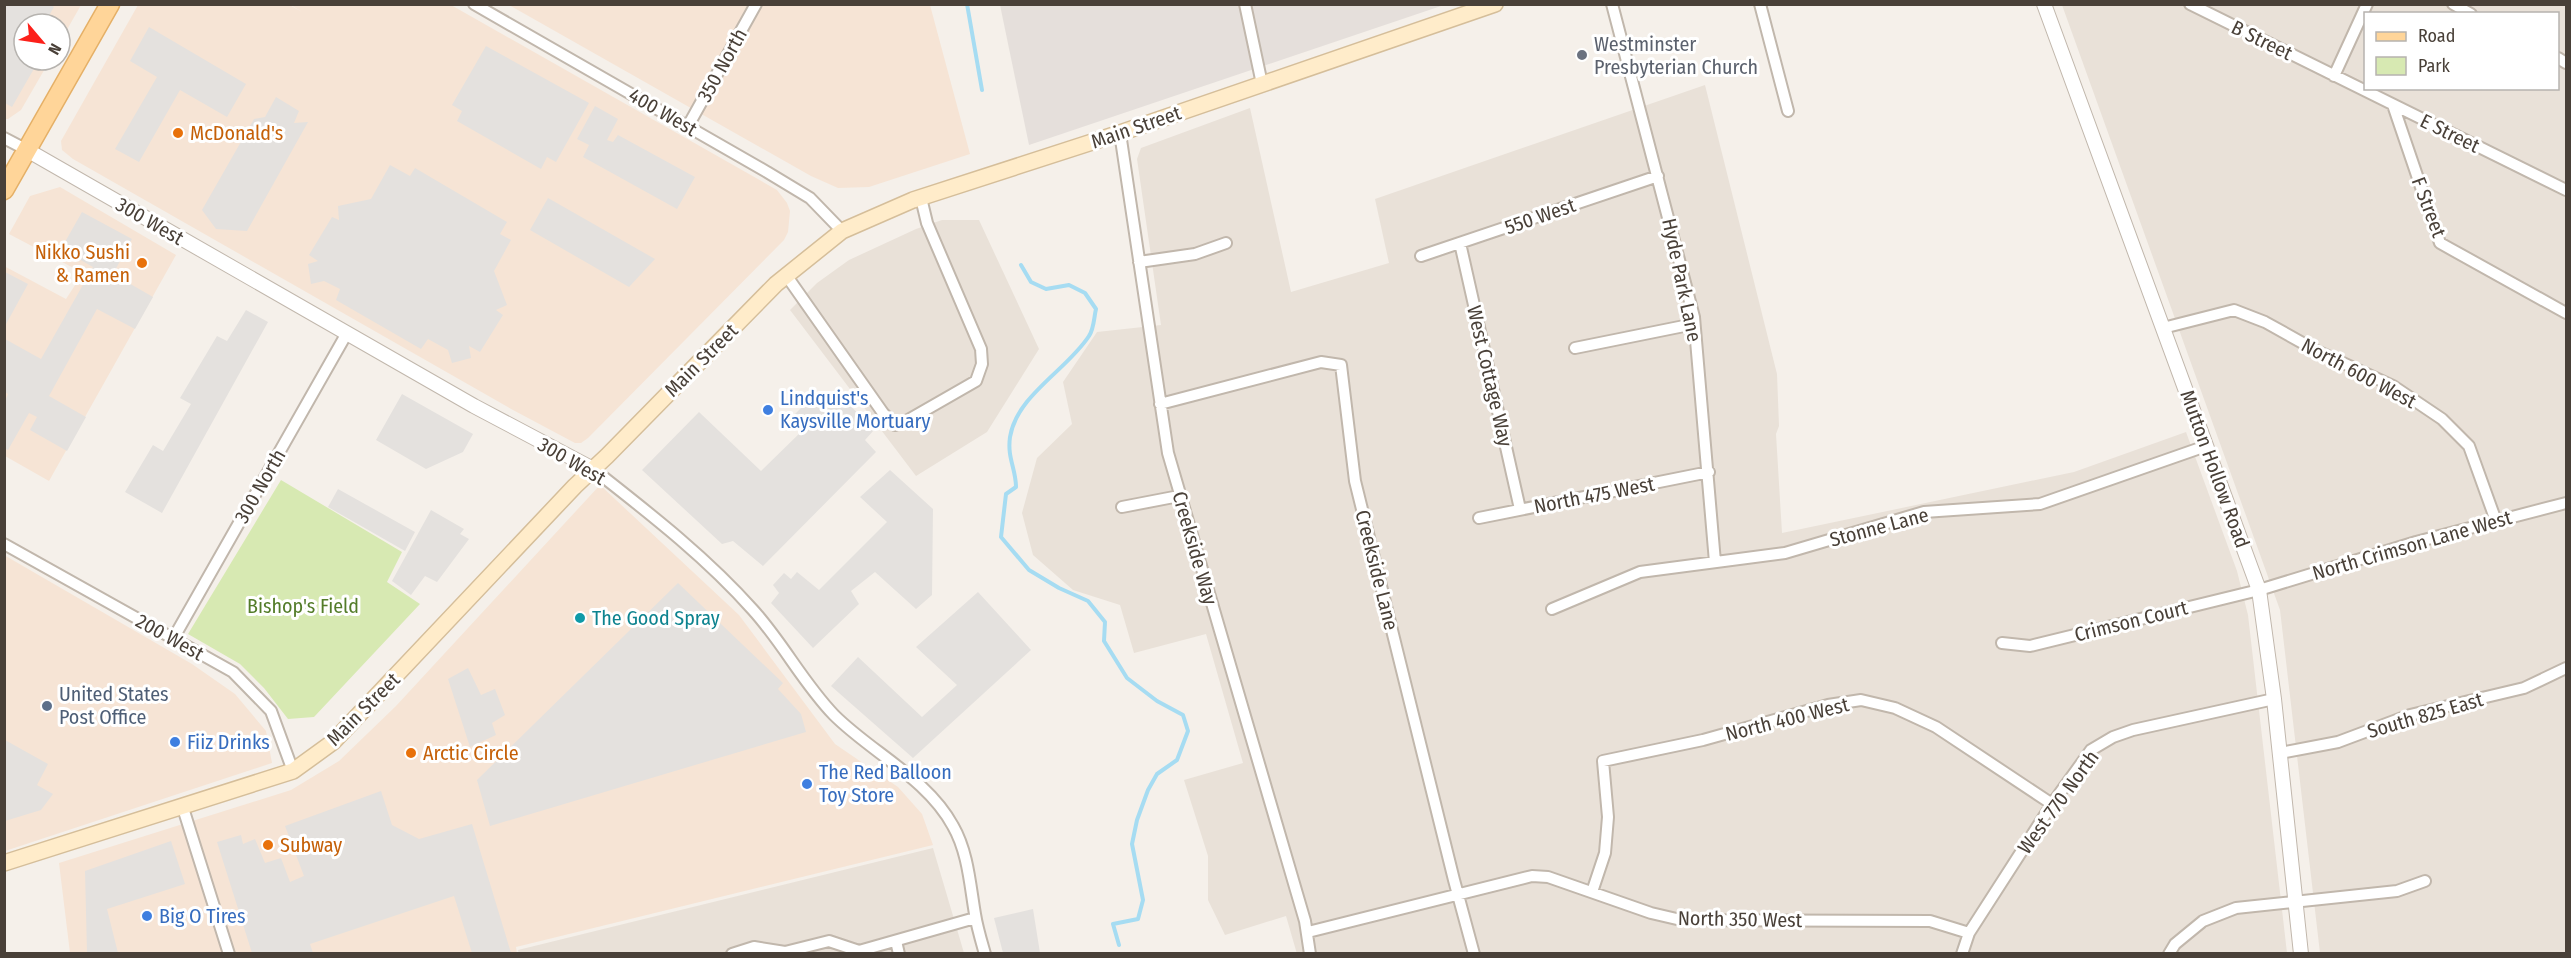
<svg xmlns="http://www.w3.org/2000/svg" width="2571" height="958" font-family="'Fira Sans Condensed',sans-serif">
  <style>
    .residential { fill: #e9e1d8; fill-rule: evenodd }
    .commercial { fill: #f6e4d5 }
    .industrial { fill: #e5dfdb }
    .green { fill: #d7e9b2 }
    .parking { fill: #e4e1de }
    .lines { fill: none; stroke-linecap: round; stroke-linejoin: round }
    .stream { stroke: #a6dcf2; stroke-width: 4 }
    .minor-casing { stroke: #c1b7ac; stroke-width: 14 }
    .tertiary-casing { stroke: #c1b7ac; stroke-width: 16 }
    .secondary-casing { stroke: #d5be9a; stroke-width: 18 }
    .primary-casing { stroke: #e5b067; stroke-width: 21 }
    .minor { stroke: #fff; stroke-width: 10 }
    .tertiary { stroke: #fff; stroke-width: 14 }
    .secondary { stroke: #ffecca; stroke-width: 15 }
    .primary { stroke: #ffd599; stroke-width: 18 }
    .worship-dot { fill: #6b7280; stroke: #fff; stroke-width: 2 }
    .food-dot { fill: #e8710a; stroke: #fff; stroke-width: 2 }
    .shop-dot { fill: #3f7fe0; stroke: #fff; stroke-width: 2 }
    .culture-dot { fill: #0f9aa8; stroke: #fff; stroke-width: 2 }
    .service-dot { fill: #5c6f8a; stroke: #fff; stroke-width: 2 }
    .labels { text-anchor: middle; stroke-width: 6; stroke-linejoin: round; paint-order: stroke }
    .street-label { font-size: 20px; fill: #494038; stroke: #fff }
    .worship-label { font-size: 20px; fill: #5b616d; stroke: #fff; text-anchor: start }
    .food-label { font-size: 20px; fill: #c56008; stroke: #fff; text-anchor: start }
    .shop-label { font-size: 20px; fill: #366cbe; stroke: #fff; text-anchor: start }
    .park-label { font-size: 20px; fill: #537c29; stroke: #fff }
    .culture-label { font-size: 20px; fill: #0d838f; stroke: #fff; text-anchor: start }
    .service-label { font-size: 20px; fill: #4e5e75; stroke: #fff; text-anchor: start }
  </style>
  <rect width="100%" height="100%" fill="#f5f0ea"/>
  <!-- residential -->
  <path class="residential" d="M2062,5H2566V953H2320L2280,610ZM2366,14H2558V88H2366Z
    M1705,85L1777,374L1779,426L1776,434L1782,533L2074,472L2186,432L2237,571L2248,615L2287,953L1297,954L1286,916L1225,935L1208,900V856L1184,780L1243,763L1206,634L1134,653L1120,605L1073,590L1033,555L1022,513L1037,458L1072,424L1063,382L1097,332L1161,325L1137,159L1141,148L1250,108L1291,292L1389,263L1375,199Z
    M942,220H979L1039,349L987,432L916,476L790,310L817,283L849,260L916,229Z
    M933,848L964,953L519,954L518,950Z"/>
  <!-- commercial -->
  <path class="commercial" d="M288,4L302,12L291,5H451L777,190L787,203L790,211L788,232L784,240L588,438L581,443H575L513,410L73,159L62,150L61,141L138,5Z
    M5,5H81L60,42V24H24V60H50L21,110L8,119H5Z
    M509,5H930L970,154L869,187L838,188L811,176Z
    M60,187L176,255L49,481L5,456L4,266L66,299L83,273L9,234L30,196Z
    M600,485L739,615L835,744L898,787L922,814L933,845L516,947L517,954L70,953L59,863L291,790L339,761L396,706Z
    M4,555L192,664L235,694L266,731L272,763L5,851Z"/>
  <!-- industrial -->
  <path class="industrial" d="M1000,5H1444L1029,145Z"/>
  <!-- green -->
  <path class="green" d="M281,480L402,552L387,582L420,604L314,717L288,719L264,688L240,664L188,634Z"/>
  <!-- parking -->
  <path class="parking" d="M5,4H50L54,7L44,24H24V60H39L12,107L5,103Z
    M149,27L246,84L227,117L180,90L139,162L115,149L157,77L130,61Z
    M486,46L589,103L556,162L547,157L541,169L457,121L462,111L452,105Z
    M276,97L299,111L294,123L308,122L247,231L216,229L202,210L254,119L265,117Z
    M595,106L618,119L607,140L613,142L618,135L695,177L677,209L583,157L589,145L577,139Z
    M390,165L410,176L415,168L507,222L500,234L511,240L494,271L507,305L496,310L503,315L480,352L469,346L471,358L452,363L448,350L428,339L421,349L336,300L340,289L324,281L311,284L308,264L318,261L309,255L332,217L339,220L338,206L371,199Z
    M548,198L655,259L629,287L530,230Z
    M82,212L132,239L113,274L153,297L135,329L97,309L49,396L86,417L67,451L30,430L37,417L29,413L8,450L4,448L5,401L8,394L5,392V339L41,359L93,267L61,249Z
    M5,272L28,284L5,326Z
    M246,310L268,322L162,513L125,492L153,445L163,451L191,404L180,398L217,336L227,341Z
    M817,392L828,402L837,392L874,430L865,440L876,452L763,566L733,541L722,544L642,470L699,412L761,471L805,428L792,417Z
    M402,394L473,434L463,452L426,469L376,440Z
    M890,470L933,509L932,595L916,609L875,572L851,591L859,604L813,648L771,603L779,593L773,585L784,573L791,579L797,572L819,590L887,522L860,497Z
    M338,489L415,532L405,551L328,507Z
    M431,510L464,529L460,534L469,539L437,582L425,576L411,595L392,581Z
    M678,583L783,683L778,689L801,714L806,732L490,826L477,780Z
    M978,592L1031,650L913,758L831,686L858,657L922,717L957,685L916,647Z
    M468,668L481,695L495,689L505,715L492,723L496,735L470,747L448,679Z
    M5,740L48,764L37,785L53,794L41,810L5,821Z
    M381,791L392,825L419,839L472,824L511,953H472L454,896L310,944L313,953H252L217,842L241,835L243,844L255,839L265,863L281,858L290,882L304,876L285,826Z
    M171,841L185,884L107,909L118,953H87L85,871Z
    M1033,909L1040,953H1003L994,918Z"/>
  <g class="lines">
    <!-- stream -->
    <path class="stream" d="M967,4L982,90
      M1021,265L1031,282L1046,289L1069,285L1085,293L1096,309C1094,317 1094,329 1089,336C1067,370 1017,395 1010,437C1007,458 1016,469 1016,487L1006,494L1001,537L1029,570L1059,588L1088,601L1105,622L1104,641L1127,678L1157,701L1183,715L1188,731L1177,760L1157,774L1148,790L1137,820L1132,844L1143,900L1138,919L1113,924L1119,945"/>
    <!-- minor casing -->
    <g class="minor-casing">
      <path id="minor" d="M474,4L767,172L810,198L842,231
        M1245,4L1262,84
        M1612,4L1694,317L1715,562
        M1760,4L1788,111
        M2190,4L2566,190
        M2453,4L2471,14
        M2558,58L2566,63
        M2334,76L2367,4
        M2393,105L2440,243L2566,313
        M688,126L756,4
        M1120,133L1168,453L1305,921L1310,954
        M4,138L27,150
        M1460,243L1520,509
        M1421,256L1658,176
        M1139,262L1195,254L1226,243
        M786,275L883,413L895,425L908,420L976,381L982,364L981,349L927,223L921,198
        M2163,328L2234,310L2265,322L2317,351L2393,386L2442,419L2469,446L2496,521
        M1575,348L1694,324
        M1160,404L1321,362L1341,365L1355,481L1454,880L1474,954
        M593,469C649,513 706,557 753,610C783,643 803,683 834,715C872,753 927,778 953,826C968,852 970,885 975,914C977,927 981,940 985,954
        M1122,507L1179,496
        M1479,518L1709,472
        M4,544L233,672L271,711L293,771
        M1552,609L1640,572L1785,553L1924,512L2040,504L2206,446
        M173,639L347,333
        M2002,643L2030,646L2259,590L2416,542L2566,503
        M2280,753L2338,742L2410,715L2524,688L2566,668
        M183,808L229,954
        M1592,892L1605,853L1608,817L1603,761L1703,740L1828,705L1861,700L1895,708L1936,727L2052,804
        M1308,932L1532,876L1548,877L1651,913L1681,920L1930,921L1969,933
        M896,941L899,954
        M732,954L754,947L785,952L829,941L859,951L975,918
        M1962,954L1969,933L2052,804L2091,750L2113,737L2133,730L2274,699
        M2169,954L2175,944L2203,921L2236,908L2397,891L2425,881"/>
    </g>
    <!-- tertiary casing -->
    <g class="tertiary-casing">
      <path id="tertiary" d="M2044,4L2259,590L2274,699L2301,954
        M27,150L474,406L593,469"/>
    </g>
    <!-- secondary casing -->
    <g class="secondary-casing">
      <path id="secondary" d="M4,863L293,771L333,742L575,486L607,456L776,284L842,231L913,200L1120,133L1495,4"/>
    </g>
    <!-- primary casing -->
    <g class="primary-casing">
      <path id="primary" d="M4,190L110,4"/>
    </g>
    <!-- minor -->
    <use href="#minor" class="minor"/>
    <!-- tertiary -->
    <use href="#tertiary" class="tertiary"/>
    <!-- secondary -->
    <use href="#secondary" class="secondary"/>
    <!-- primary -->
    <use href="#primary" class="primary"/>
  </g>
  <!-- markers -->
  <circle class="worship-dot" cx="1582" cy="55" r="6"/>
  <g class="food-dot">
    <circle cx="178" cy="133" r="6"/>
    <circle cx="142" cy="263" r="6"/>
    <circle cx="411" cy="753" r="6"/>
    <circle cx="268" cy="845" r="6"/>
  </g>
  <g class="shop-dot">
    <circle cx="768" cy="410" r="6"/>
    <circle cx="175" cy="742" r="6"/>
    <circle cx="807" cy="784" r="6"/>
    <circle cx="147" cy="916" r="6"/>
  </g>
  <circle class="culture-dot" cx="580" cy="618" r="6"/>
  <circle class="service-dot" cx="47" cy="706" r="6"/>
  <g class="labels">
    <!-- street labels -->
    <g class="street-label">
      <text transform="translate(2262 40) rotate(26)" y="7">B Street</text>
      <text transform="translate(722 65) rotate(-61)" y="7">350 North</text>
      <text transform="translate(663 112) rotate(30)" y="7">400 West</text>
      <text transform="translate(1136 127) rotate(-19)" y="7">Main Street</text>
      <text transform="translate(2450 133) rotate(26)" y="7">E Street</text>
      <text transform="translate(2429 207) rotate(69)" y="7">F Street</text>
      <text transform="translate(1540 216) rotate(-19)" y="7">550 West</text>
      <text transform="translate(150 221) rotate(30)" y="7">300 West</text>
      <text transform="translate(1682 280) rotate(78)" y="7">Hyde Park Lane</text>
      <text transform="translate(701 360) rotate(-45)" y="7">Main Street</text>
      <text transform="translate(2359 373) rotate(28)" y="7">North 600 West</text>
      <text transform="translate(1490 376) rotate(77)" y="7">West Cottage Way</text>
      <text transform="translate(572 461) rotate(30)" y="7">300 West</text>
      <text transform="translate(2215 469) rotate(70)" y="7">Mutton Hollow Road</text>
      <text transform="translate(260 486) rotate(-60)" y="7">300 North</text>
      <text transform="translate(1594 495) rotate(-11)" y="7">North 475 West</text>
      <text transform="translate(1879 527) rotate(-15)" y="7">Stonne Lane</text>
      <text transform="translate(2412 545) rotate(-16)" y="7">North Crimson Lane West</text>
      <text transform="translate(1195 548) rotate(74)" y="7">Creekside Way</text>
      <text transform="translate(1377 570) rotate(76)" y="7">Creekside Lane</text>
      <text transform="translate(2131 621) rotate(-14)" y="7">Crimson Court</text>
      <text transform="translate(170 637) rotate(29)" y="7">200 West</text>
      <text transform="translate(363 709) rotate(-45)" y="7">Main Street</text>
      <text transform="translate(2425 715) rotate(-16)" y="7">South 825 East</text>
      <text transform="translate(1787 719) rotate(-14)" y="7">North 400 West</text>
      <text transform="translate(2058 802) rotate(-54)" y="7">West 770 North</text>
      <text transform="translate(1740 919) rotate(1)" y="7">North 350 West</text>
    </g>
    <!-- worship labels -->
    <g class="worship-label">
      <text x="1594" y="51">Westminster<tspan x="1594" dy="23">Presbyterian Church</tspan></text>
    </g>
    <!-- food labels -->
    <g class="food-label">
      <text x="190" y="140">McDonald's</text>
      <text x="130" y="259" text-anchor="end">Nikko Sushi<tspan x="130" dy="23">&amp; Ramen</tspan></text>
      <text x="423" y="760">Arctic Circle</text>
      <text x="280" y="852">Subway</text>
    </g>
    <!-- shop labels -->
    <g class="shop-label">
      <text x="780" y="405">Lindquist's<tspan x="780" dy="23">Kaysville Mortuary</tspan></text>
      <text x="187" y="749">Fiiz Drinks</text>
      <text x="819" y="779">The Red Balloon<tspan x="819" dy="23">Toy Store</tspan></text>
      <text x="159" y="923">Big O Tires</text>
    </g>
    <!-- park labels -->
    <g class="park-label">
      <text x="303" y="613">Bishop's Field</text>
    </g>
    <!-- culture labels -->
    <g class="culture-label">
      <text x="592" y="625">The Good Spray</text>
    </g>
    <!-- service labels -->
    <g class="service-label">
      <text x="59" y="701">United States<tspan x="59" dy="23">Post Office</tspan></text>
    </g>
  </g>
  <!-- border -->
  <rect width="2571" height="958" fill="none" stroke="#494038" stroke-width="12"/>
  <!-- legend -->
  <rect x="2364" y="12" width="195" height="78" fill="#ffffff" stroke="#b6b3af" stroke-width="1.5"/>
  <rect x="2376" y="32" width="30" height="9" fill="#ffd599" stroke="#b6b3af" stroke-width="1.5"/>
  <text x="2418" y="42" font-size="18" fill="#494038">Road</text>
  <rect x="2376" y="57" width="30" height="18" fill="#d7e9b2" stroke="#b6b3af" stroke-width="1.5"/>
  <text x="2418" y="72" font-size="18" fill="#494038">Park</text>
  <!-- north arrow -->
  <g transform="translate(42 42) rotate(119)"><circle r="28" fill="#ffffff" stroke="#b6b3af" stroke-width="1.5"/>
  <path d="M0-4.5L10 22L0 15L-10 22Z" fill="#fc201a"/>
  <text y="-9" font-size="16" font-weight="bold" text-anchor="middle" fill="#494038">N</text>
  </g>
</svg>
